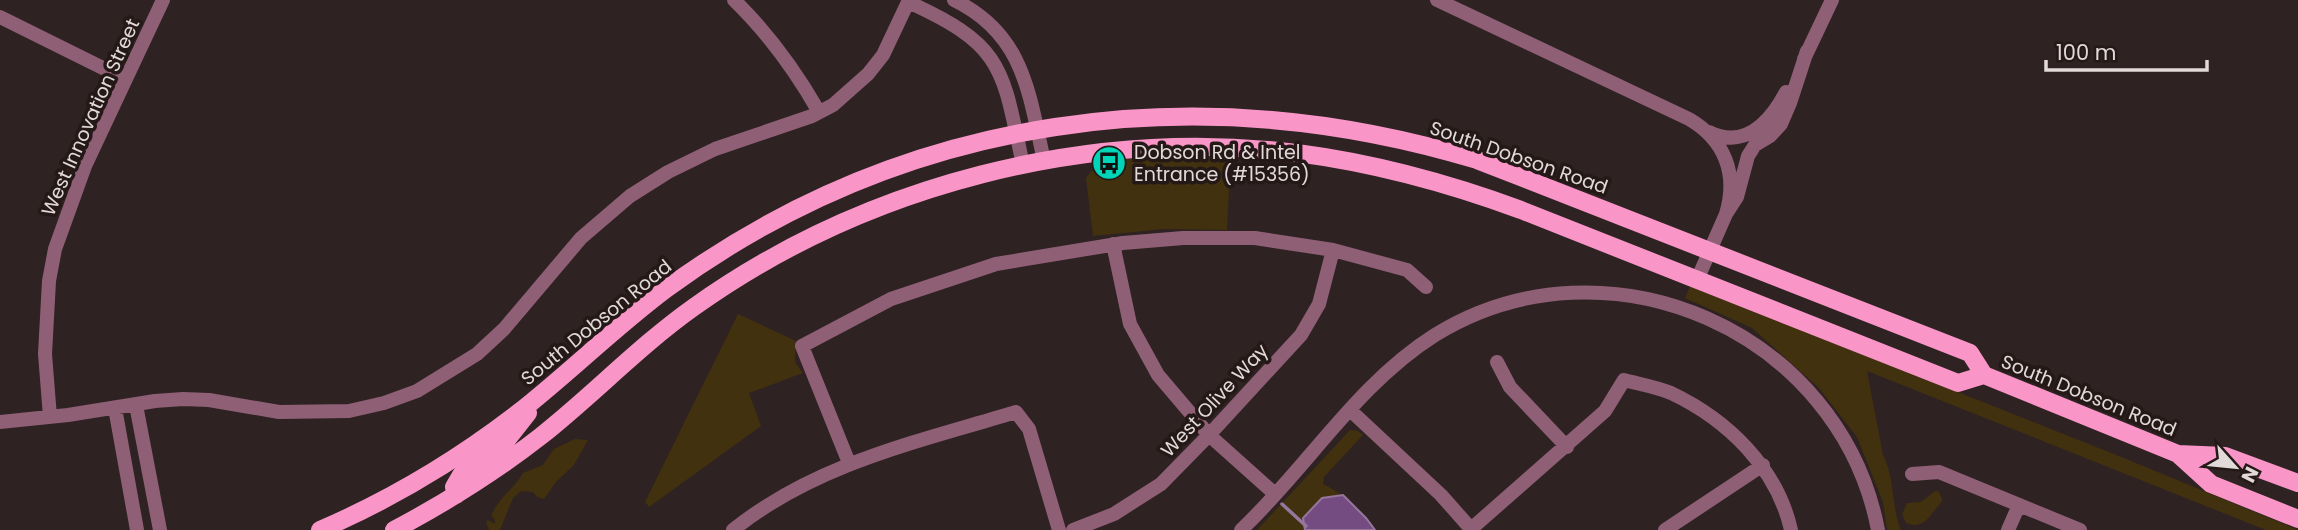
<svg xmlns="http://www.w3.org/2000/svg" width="2298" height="530" font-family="Poppins,sans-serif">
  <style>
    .green { fill: #41310e }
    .water { fill: #754c82; stroke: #96769c; stroke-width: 2 }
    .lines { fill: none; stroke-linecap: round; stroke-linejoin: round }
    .stream { stroke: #96769c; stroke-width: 3.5 }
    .minor { stroke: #8f5f76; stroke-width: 14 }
    .major { stroke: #fa96c7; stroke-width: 18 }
    .labels { text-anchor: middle; stroke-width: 7; stroke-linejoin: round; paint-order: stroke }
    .street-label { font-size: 19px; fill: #e2d9d9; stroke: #251918 }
    .poi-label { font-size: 19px; fill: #e2d9d9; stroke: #251918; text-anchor: start }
  </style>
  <rect width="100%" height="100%" fill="#2f2222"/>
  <!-- green -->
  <path class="green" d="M1168,155L1221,157L1230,170L1227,230L1164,229L1093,236L1086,178L1098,162Z
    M1690,286L2119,456L2298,530H2266L1867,371L1883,455C1895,477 1891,507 1901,530H1887L1883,502L1857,437L1818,387L1752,328L1685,298Z
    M738,314L796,341L795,362L803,373L749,393L761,426L649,507L645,502Z
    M1350,430L1358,431L1363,435L1324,477L1323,484C1344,494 1361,510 1375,530H1257Z
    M575,439L588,440L574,465L556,482L544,499L537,497L533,492L521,491L513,498L500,530H489L486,522L488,520L495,524L494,518L491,516C498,498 514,489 523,473L543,465L554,449Z
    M1935,491H1938C1945,500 1942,502 1935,510C1927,520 1921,529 1906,523L1902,514L1907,503L1921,502Z"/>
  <!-- water -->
  <path class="water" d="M1343,495L1366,518L1375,530H1305L1303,518L1322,498Z"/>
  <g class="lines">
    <!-- stream -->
    <path class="stream" d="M1282,504L1306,526"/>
    <!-- minor -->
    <path class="minor" d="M734,0C769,34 795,70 819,112
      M954,0C1024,34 1029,93 1044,161
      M1437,0L1689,119C1725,140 1738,174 1726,214
      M908,2C1005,46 1002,68 1023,165
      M0,17L125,79
      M1804,59L1832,0
      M1709,132C1745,150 1770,122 1786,92
      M1113,244L1130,324L1158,375L1209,435L1275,494
      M1697,280L1726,214L1737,197L1748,156L1755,145L1770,136L1781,124L1790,103L1807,51
      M1497,362L1510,387L1567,447
      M136,405L160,530
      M115,408L137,530
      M1350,410L1441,495L1472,530
      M50,417L45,354L49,281L55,249L85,166L163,0
      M0,422L68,415L155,401L183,399L209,400L279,412L349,411L384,403L417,391L477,354L504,329L581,238L630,196L668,172L715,149L812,116L833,105L868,74L883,55L909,0
      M849,463L802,346L891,299L996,264L1123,243L1183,238H1255L1333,250L1407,270L1426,287
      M1912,474L1939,472L2080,530
      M1471,529L1605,411L1624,380C1639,384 1657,387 1671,393C1728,420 1777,468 1791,530
      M733,530C815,464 917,442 1016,412L1029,429L1059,530
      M1073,530L1114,514L1161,484L1209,435L1301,335L1319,304L1333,250
      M1241,530C1307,468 1357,384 1435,335C1607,229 1840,331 1878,530
      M1665,530L1763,465
      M2008,530L2019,505"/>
    <!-- major -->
    <path class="major" d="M2178,454L2225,456L2298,483
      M456,495L454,487L461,475L506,441L528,413
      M320,530C390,500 457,460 518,413C569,373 614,328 666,289C905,114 1195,75 1477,160L1970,353L1984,375L2178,454L2211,484L2298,519
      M394,530C445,503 495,472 541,436C593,395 639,346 694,307C865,185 1088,127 1297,153C1374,163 1448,183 1521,210L1958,383L1984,375"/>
  </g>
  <!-- icons -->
  <defs>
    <g id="bus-disc" transform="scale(1.75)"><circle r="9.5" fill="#00d5b7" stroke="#251918"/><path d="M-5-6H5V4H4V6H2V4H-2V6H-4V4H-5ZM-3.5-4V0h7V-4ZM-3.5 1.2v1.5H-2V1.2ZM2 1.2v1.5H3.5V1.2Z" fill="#111"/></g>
  </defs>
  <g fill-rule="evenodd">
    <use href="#bus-disc" x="1109" y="163"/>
  </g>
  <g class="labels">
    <!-- street labels -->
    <g class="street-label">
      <text transform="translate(90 117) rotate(-66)" y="7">West Innovation Street</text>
      <text transform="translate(1519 157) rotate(19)" y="7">South Dobson Road</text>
      <text transform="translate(596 322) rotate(-39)" y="7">South Dobson Road</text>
      <text transform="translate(2089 395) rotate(22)" y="7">South Dobson Road</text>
      <text transform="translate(1214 400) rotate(-47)" y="7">West Olive Way</text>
    </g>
    <!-- poi labels -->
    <g class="poi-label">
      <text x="1134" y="159">Dobson Rd &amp; Intel<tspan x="1134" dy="22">Entrance (#15356)</tspan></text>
    </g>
  </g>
  <!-- north arrow -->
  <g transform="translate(2235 467) rotate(117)" stroke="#251918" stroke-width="5" paint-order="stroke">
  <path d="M0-5L12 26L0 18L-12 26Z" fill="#e2d9d9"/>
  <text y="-10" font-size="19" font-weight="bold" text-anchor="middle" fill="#e2d9d9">N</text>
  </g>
  <!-- scale -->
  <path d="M2046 60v10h161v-10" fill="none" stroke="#e2d9d9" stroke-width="3.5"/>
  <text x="2056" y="60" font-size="21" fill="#e2d9d9" stroke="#251918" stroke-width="5" paint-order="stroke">100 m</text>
</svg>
